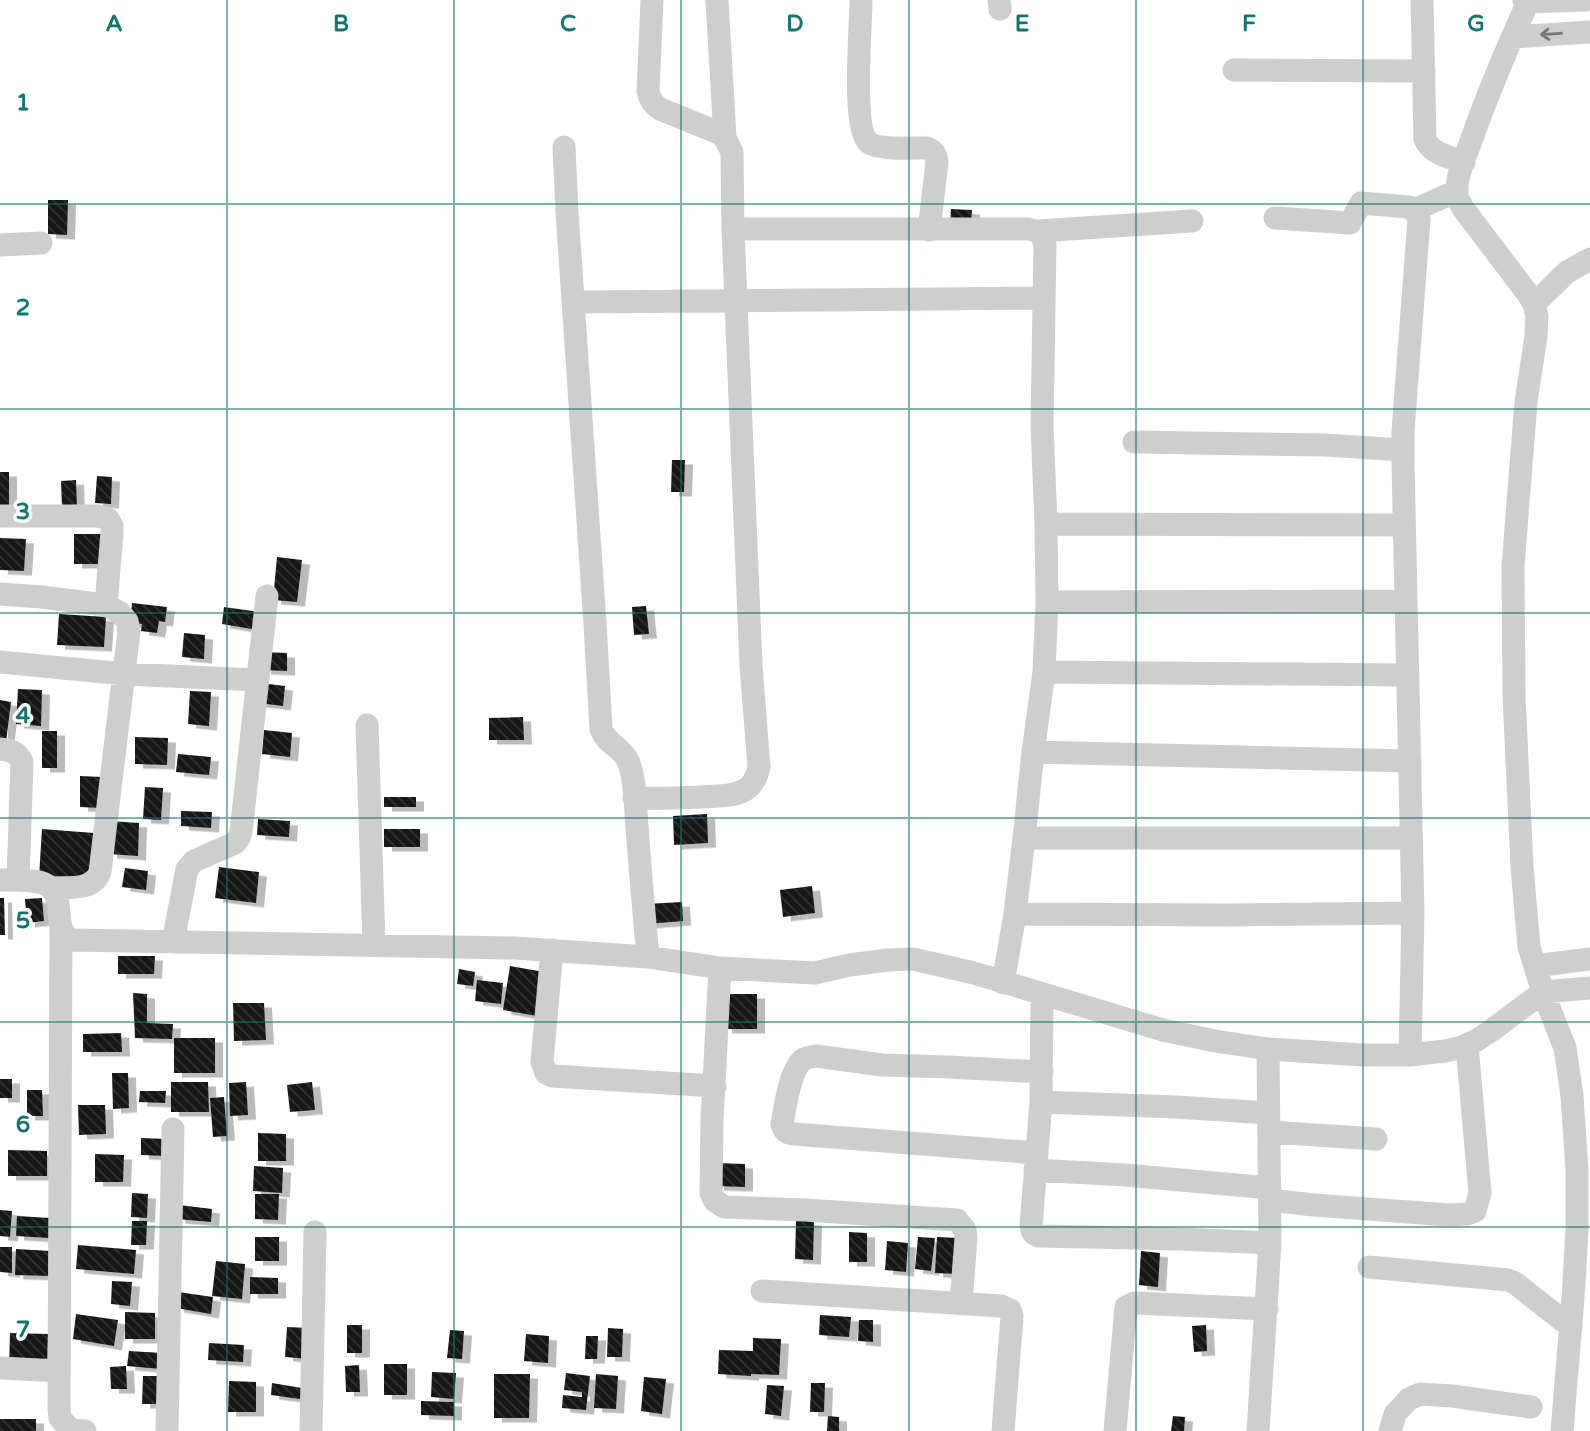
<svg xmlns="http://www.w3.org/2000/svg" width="1590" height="1431" font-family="'Varela Round',sans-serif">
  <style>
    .building { fill: url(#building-back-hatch); filter: url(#shadow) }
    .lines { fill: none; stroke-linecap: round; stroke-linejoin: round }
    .minor { stroke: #cecece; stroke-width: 23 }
    .oneway { stroke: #787878 }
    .grid { fill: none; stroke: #0f766e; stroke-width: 2; stroke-opacity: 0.55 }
    .grid-label { font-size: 23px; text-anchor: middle; font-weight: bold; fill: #0f766e; stroke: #fff; stroke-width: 7; stroke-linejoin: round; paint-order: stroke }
  </style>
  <defs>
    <pattern id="building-back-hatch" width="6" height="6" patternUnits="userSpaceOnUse" patternTransform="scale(1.75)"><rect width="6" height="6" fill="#181818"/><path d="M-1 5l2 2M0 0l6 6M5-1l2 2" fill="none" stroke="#313131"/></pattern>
    <filter id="shadow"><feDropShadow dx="8" dy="4.5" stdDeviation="0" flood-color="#0004"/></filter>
  </defs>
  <rect width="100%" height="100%" fill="#fff"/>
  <!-- building -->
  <path class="building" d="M48,200H68L67,235L48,234Z
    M951,209L972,210L971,226L950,225Z
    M672,460H685L684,492H671Z
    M0,472H9V506H0Z
    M97,476L112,477L111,504L95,503Z
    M76,480L77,508H62L61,481Z
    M74,534H106V564H74Z
    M0,538L26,539L24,571L0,570Z
    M277,557L302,560L297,602L273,600Z
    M132,603L167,607L165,622L159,621L157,633L141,631L142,624L130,623Z
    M646,606L649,634L634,635L632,607Z
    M224,607L260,612L257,630L222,624Z
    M59,614L106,617L104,647L57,645Z
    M184,633L205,635L204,659L182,657Z
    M264,652L287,653V671L263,670Z
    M260,683L285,686L283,706L258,703Z
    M18,689L42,690L41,726L16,724Z
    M190,691L211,692L209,726L188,724Z
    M0,700L11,702L6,742L0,741Z
    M523,717L524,740H489V718Z
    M264,730L292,733L290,757L262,754Z
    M42,731H57V768H42Z
    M135,737L168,738L167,765L135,764Z
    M178,754L211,757L209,775L176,772Z
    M80,776L102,777V808L80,807Z
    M145,787L163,788L161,820L143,819Z
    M384,797H416V807H384Z
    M181,811L212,812L211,828L181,826Z
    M707,814L708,843L674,845L673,816Z
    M258,819L290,821L289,837L257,835Z
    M110,821L139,823L138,856L109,854Z
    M42,829L94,833L91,881L39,877Z
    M384,829H420V847H384Z
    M219,867L259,872L256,903L215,898Z
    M125,868L148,871L146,890L122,887Z
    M812,886L815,913L783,917L780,890Z
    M0,898H4L5,935H0Z
    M42,898L44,921L27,923L25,899Z
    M682,902L683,921L647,924L646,904Z
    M118,956H155L154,974H118Z
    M510,966L544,972L537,1016L503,1010Z
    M459,969L475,972L473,986L457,984Z
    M477,980L503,983L501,1004L475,1001Z
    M133,993L147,994V1023L173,1024L172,1039L135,1038Z
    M724,994H757V1029H724Z
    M233,1003H264L266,1040L234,1041Z
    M121,1033L122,1052H83V1034Z
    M174,1038H215V1073H174Z
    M112,1073H128L129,1108L113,1109Z
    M0,1079H12V1098H0Z
    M171,1082H208L209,1112H171Z
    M246,1082L248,1115L230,1116L229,1083Z
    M312,1082L315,1110L290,1112L287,1085Z
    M27,1090H42L43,1116H27Z
    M140,1091H166L165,1103L139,1102Z
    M224,1097L227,1136L213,1137L210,1098Z
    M78,1105H105L106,1134L79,1135Z
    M258,1133L286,1134V1161H258Z
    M141,1138L167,1139L166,1156L141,1155Z
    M8,1150L47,1151V1176H8Z
    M95,1154L124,1155L123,1182H95Z
    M716,1163L745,1164V1187L716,1186Z
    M254,1166L283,1168L282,1193L253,1191Z
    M132,1193L148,1194L147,1218L131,1217Z
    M255,1194H279L278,1220L255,1219Z
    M179,1205L212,1209L211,1222L177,1219Z
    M0,1210L12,1211L10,1237L0,1236Z
    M17,1216L50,1218L49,1238L16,1236Z
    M132,1221H147L146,1245H131Z
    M796,1221H814L813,1260L795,1259Z
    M849,1232L867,1233V1262H849Z
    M255,1237H279V1261H255Z
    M918,1237L935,1238L931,1271L915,1269Z
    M937,1237L959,1238L957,1274L935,1273Z
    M887,1241L908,1243L906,1272L885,1270Z
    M78,1245L136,1250L134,1274L76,1269Z
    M0,1247H12V1273L0,1272Z
    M16,1249L51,1251L50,1276L15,1275Z
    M1141,1251L1160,1253L1158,1287L1139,1285Z
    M216,1261L245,1264L242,1299L212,1296Z
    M250,1277L278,1278V1294H250Z
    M112,1281L132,1282L130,1306L111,1304Z
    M178,1292L213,1297L211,1314L176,1308Z
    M125,1312L155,1313V1339H125Z
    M76,1314L118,1320L114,1346L73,1339Z
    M820,1315L851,1317L849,1337L819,1335Z
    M859,1320H873V1342L858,1341Z
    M347,1325H362V1353H347Z
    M1206,1325L1207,1351L1194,1352L1192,1326Z
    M287,1327L310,1328L308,1359L285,1357Z
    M608,1328L623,1329L622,1357H607Z
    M450,1330L464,1331L462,1359L447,1358Z
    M10,1333L48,1334L47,1368L9,1367Z
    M526,1334L549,1336L548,1363L524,1361Z
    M586,1336H598L597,1359H585Z
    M753,1338L781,1339L779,1375L751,1374V1376L718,1374L719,1350L753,1351Z
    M209,1343L244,1345L243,1362L208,1360Z
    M129,1351L162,1353L161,1369L127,1366Z
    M384,1364H407V1395H384Z
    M359,1365L360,1392H346L345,1366Z
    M126,1366L127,1389H111L110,1367Z
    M432,1372L456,1373L454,1399L431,1397Z
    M566,1373L590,1376L586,1410L562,1408L563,1395L582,1397V1392L564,1390Z
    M494,1374H530L529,1418H494Z
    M596,1374L618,1376L616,1409L594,1408Z
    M143,1376H166L165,1404H142Z
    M644,1377L666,1379L662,1414L641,1411Z
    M229,1381L256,1382V1412H228Z
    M272,1383L302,1388L300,1399L271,1395Z
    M811,1383H825L824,1412H810Z
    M767,1385L784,1386L781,1416L765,1414Z
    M421,1401L454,1402V1416L421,1415Z
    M828,1416L839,1417V1431H827Z
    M1173,1416L1185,1417L1184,1431H1171Z
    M0,1419H36V1431H0Z"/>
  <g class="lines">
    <!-- minor -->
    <path class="minor" d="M717,0L725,138
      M861,0C861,25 852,127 868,142C877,150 914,148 927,148C934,151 936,154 937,162L929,230
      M999,0L1000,9
      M1422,0L1425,139C1431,154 1449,157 1464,162
      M1524,0L1528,2L1585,0
      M1529,0C1507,48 1487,95 1470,144C1464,159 1455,180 1457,196C1458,201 1462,206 1465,211L1528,294L1534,304L1537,316L1536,336L1526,402L1513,566L1514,695L1522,867L1529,947L1543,992L1565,1048L1572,1096L1577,1170V1230L1573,1298L1562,1431
      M1512,37L1590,32
      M1234,70L1424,71
      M564,147L567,212L595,624L601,729C607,745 622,747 628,761C636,779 635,807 637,826C640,870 644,913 648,957
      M1414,210L1457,191
      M1275,218L1350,223L1361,203L1409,207L1417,214L1419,219L1403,431V464L1413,913L1410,1055
      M733,229H1028C1039,231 1042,234 1045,245L1042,426L1046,524L1047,602
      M1038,231L1192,221
      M0,245L41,243
      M574,302C731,301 888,298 1044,298
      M1534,304L1567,272L1590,259
      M1134,442L1325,445L1403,450
      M0,516H98L108,519L112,526V532L106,605
      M1046,524L1404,525
      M0,594L41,597L106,605L120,613L127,621L129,631L100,872C93,891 69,887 51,888
      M1406,601L1047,602L1044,672L1406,675
      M0,662L125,674L257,680
      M1044,672L1033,752L1410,761
      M367,725L374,944
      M0,749C10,750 18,752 22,762L18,880
      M1033,752L1024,838H1410
      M634,798C657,799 679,798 701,797C716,796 732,797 745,790C754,785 757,776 759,767L751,666L733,229L732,152L725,138L719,133L660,109C653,104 650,100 648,91L652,0
      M1024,838L1015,914L1229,915L1413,913
      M0,880C14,880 32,879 45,884C69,894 49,930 72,940L514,948L648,957L720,968L815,973L849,965L888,960L913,959L974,973L1163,1030L1215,1041L1268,1049L1363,1055H1410L1445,1051L1462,1047L1477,1040L1492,1030L1543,992L1590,988
      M61,931L59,1408L60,1418L71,1430L85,1431
      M173,942L187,869L194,861L235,843L239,838L241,832L267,596
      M552,950L542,1062L546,1073L552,1076L715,1086
      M1535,966L1590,959
      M720,968L712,1120L711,1193L714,1200L724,1207L805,1210L957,1220L965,1230L966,1238L961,1303
      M1003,983L1015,914
      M1042,995L1041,1102L1031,1226C1032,1232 1033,1234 1039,1236L1180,1239L1270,1243
      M1041,1102L1176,1107L1269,1113
      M1270,1132L1376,1139
      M1037,1153L794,1134C786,1133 784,1131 782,1124C785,1108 790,1068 804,1059C808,1057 811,1057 816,1056L882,1065L949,1067L1042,1072
      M1035,1170L1125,1175L1270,1188
      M1270,1200L1313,1205L1450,1215L1467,1214L1475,1211L1480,1193L1467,1045
      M1369,1267L1508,1280L1515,1283L1571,1327
      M762,1291L1001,1306L1010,1310L1012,1316L1003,1431
      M0,1368L59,1371
      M167,1431L173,1129
      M311,1431L315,1232
      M1115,1431L1126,1307L1134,1303L1267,1309
      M1258,1431L1270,1243L1268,1049
      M1390,1431L1395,1414L1409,1399L1420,1394L1452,1396L1531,1407"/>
  </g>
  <!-- one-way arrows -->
  <defs><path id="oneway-shaft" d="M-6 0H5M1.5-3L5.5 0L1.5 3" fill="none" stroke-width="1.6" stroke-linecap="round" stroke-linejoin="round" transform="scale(1.75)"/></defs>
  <use class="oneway" href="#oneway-shaft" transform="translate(1551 34) rotate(176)"/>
  <!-- grid -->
  <path class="grid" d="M227,0V1431M454,0V1431M681,0V1431M909,0V1431M1136,0V1431M1363,0V1431M0,204H1590M0,409H1590M0,613H1590M0,818H1590M0,1022H1590M0,1227H1590"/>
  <g class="grid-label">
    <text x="114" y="31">A</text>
    <text x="341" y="31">B</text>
    <text x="568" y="31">C</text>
    <text x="795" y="31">D</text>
    <text x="1022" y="31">E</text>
    <text x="1249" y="31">F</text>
    <text x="1476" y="31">G</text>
    <text x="23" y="110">1</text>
    <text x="23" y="315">2</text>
    <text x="23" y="519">3</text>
    <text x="23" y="723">4</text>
    <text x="23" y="928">5</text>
    <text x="23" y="1132">6</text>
    <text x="23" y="1337">7</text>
  </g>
</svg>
